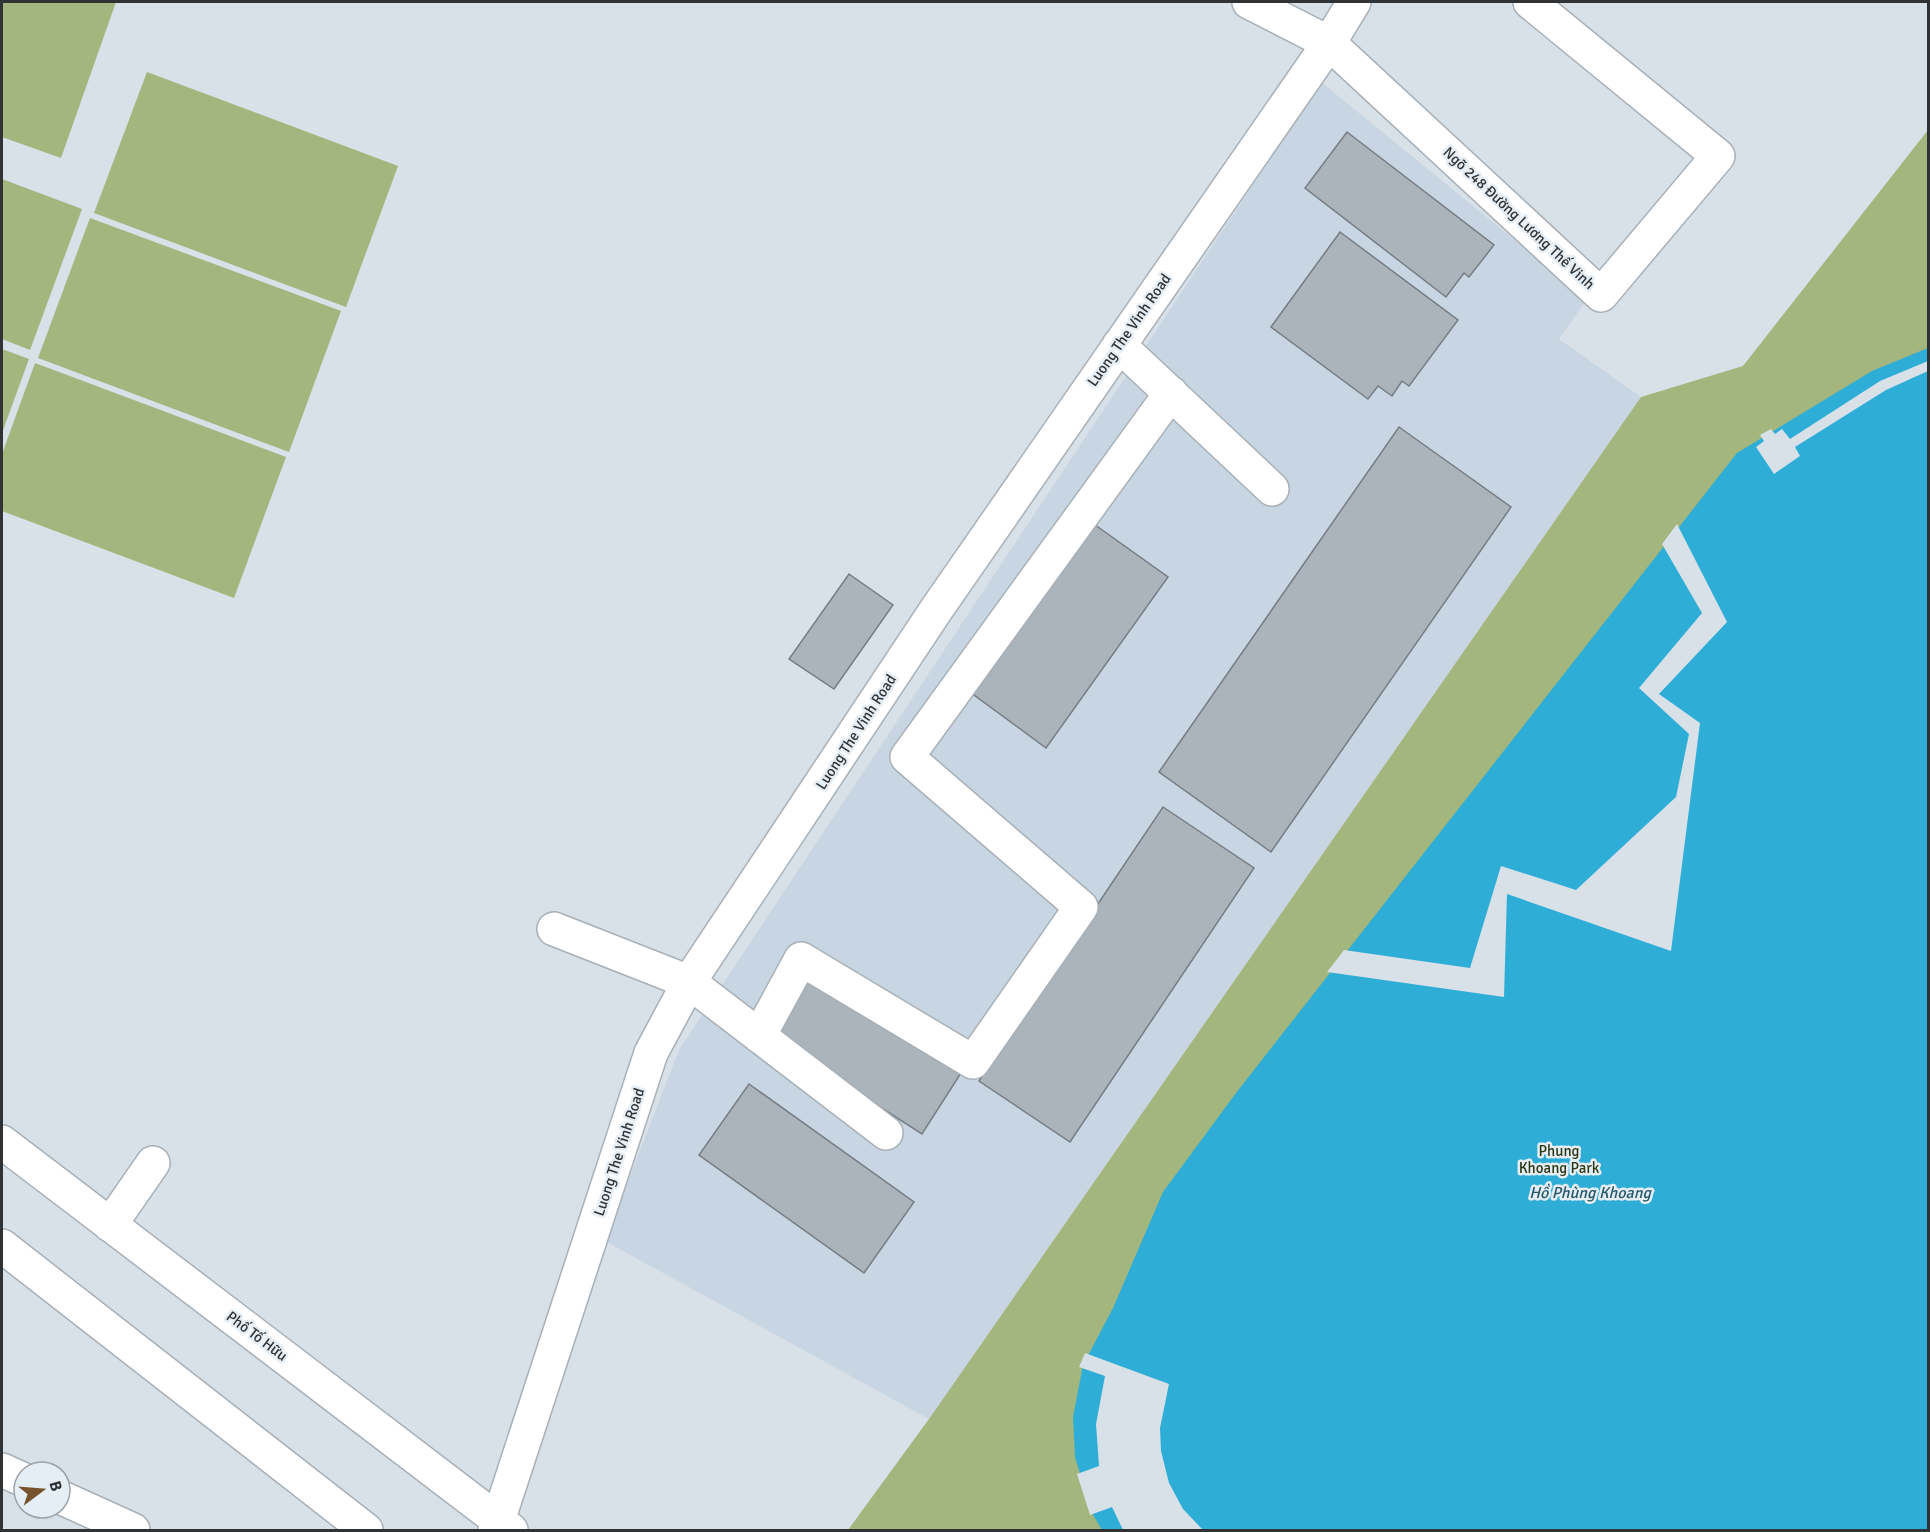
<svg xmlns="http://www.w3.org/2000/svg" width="1930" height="1532" font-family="Signika,sans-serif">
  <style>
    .built { fill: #c8d6e3 }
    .green { fill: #a2b67d }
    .water { fill: #2eadd7 }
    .pier { fill: #d8e0e8 }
    .building { fill: #abb3bb; stroke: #757d84; stroke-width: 1.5 }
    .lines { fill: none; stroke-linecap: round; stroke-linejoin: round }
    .minor-casing { stroke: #a8b0b7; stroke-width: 36 }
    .major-casing { stroke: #a8b0b7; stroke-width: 36 }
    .minor { stroke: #fff; stroke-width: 33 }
    .major { stroke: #fff; stroke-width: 33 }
    .labels { text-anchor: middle; stroke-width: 5; stroke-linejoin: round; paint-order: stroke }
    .street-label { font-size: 15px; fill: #303336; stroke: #e5edf5 }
    .park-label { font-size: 15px; fill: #2d3812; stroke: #e5edf5 }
    .water-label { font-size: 16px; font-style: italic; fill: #28596b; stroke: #e5edf5 }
  </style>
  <rect width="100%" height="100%" fill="#d8e0e8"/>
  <!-- built -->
  <path class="built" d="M1321,82L1587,299L1559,339L1641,397L929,1419L605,1241L679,1050Z"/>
  <!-- green -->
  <path class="green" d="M2,2H116L61,158L2,137Z
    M147,72L398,166L346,307L94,213Z
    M1928,130V1530H848L929,1419L1641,397L1743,366Z
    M2,179L82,209L30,350L2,339Z
    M90,218L341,311L289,452L38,358Z
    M2,349L29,359L2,433Z
    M35,363L286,457L234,598L2,511V454Z"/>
  <!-- water -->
  <path class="water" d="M1928,348V1530H1102L1092,1513L1075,1457L1073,1417L1083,1365L1113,1308L1163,1192L1236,1093L1737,453L1872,371Z"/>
  <!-- pier -->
  <path class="pier" d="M1928,361V371L1886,390L1795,447L1800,456L1774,474L1756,447L1764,441L1760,435L1771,429L1775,434L1782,429L1790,439L1880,381Z
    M1677,524L1727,622L1659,694L1700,723L1671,951L1507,894L1504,997L1327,972L1344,950L1470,968L1501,866L1576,890L1676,797L1689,734L1639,688L1702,613L1662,544Z
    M1085,1353L1169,1384L1160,1428L1161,1451L1169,1483L1183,1509L1203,1530H1123L1112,1507L1090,1515L1077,1474L1099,1466L1096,1424L1105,1376L1079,1367Z"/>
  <!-- building -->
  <path class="building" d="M1347,132L1494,245L1469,277L1464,273L1446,297L1305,188Z
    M1340,232L1458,320L1409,386L1402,381L1392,396L1378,386L1368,399L1271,327Z
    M1399,427L1511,507L1271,852L1159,772Z
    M1091,522L1168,577L1046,748L970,692Z
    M849,574L893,605L834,689L789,659Z
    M1163,807L1254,868L1070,1142L979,1081Z
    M810,975L961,1073L922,1134L771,1037Z
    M749,1084L914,1202L864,1273L699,1155Z"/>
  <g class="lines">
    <!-- minor casing -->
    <g class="minor-casing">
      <path id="minor" d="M1249,2L1329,43L1601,295L1718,156L1530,2
        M1119,345L1272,489
        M554,929L689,982L886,1133
        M759,1036L801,959L973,1062L1081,907L907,757L1171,393
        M110,1225L153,1163
        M2,1470L24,1480
        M60,1497L133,1530
        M495,1530L651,1053L689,982L936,610L1329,43L1354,2"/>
    </g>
    <!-- major casing -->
    <g class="major-casing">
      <path id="major" d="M2,1142L511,1530
        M2,1246L366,1530"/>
    </g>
    <!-- minor -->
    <use href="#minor" class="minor"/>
    <!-- major -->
    <use href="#major" class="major"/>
  </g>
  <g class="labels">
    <!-- street labels -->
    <g class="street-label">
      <text transform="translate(1519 218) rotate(43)" y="5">Ngõ 248 Đường Lương Thế Vinh</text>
      <text transform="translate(1129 330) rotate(-55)" y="5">Luong The Vinh Road</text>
      <text transform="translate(856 732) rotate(-57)" y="5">Luong The Vinh Road</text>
      <text transform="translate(619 1152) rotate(-72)" y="5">Luong The Vinh Road</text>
      <text transform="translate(257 1336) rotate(37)" y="5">Phố Tố Hữu</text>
    </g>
    <!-- park labels -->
    <g class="park-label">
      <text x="1559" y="1156">Phung<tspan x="1559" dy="17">Khoang Park</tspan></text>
    </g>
    <!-- water labels -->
    <g class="water-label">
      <text x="1590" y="1198">Hồ Phùng Khoang</text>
    </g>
  </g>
  <!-- border -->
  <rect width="1930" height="1532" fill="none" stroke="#303336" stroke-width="6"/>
  <!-- north arrow -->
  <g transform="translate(42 1490) rotate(74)"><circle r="28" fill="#e5edf5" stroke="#9da3a9" stroke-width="1.5"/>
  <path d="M0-4.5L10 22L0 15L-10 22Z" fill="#76532c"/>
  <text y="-9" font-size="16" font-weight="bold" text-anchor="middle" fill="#303336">B</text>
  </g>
</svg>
